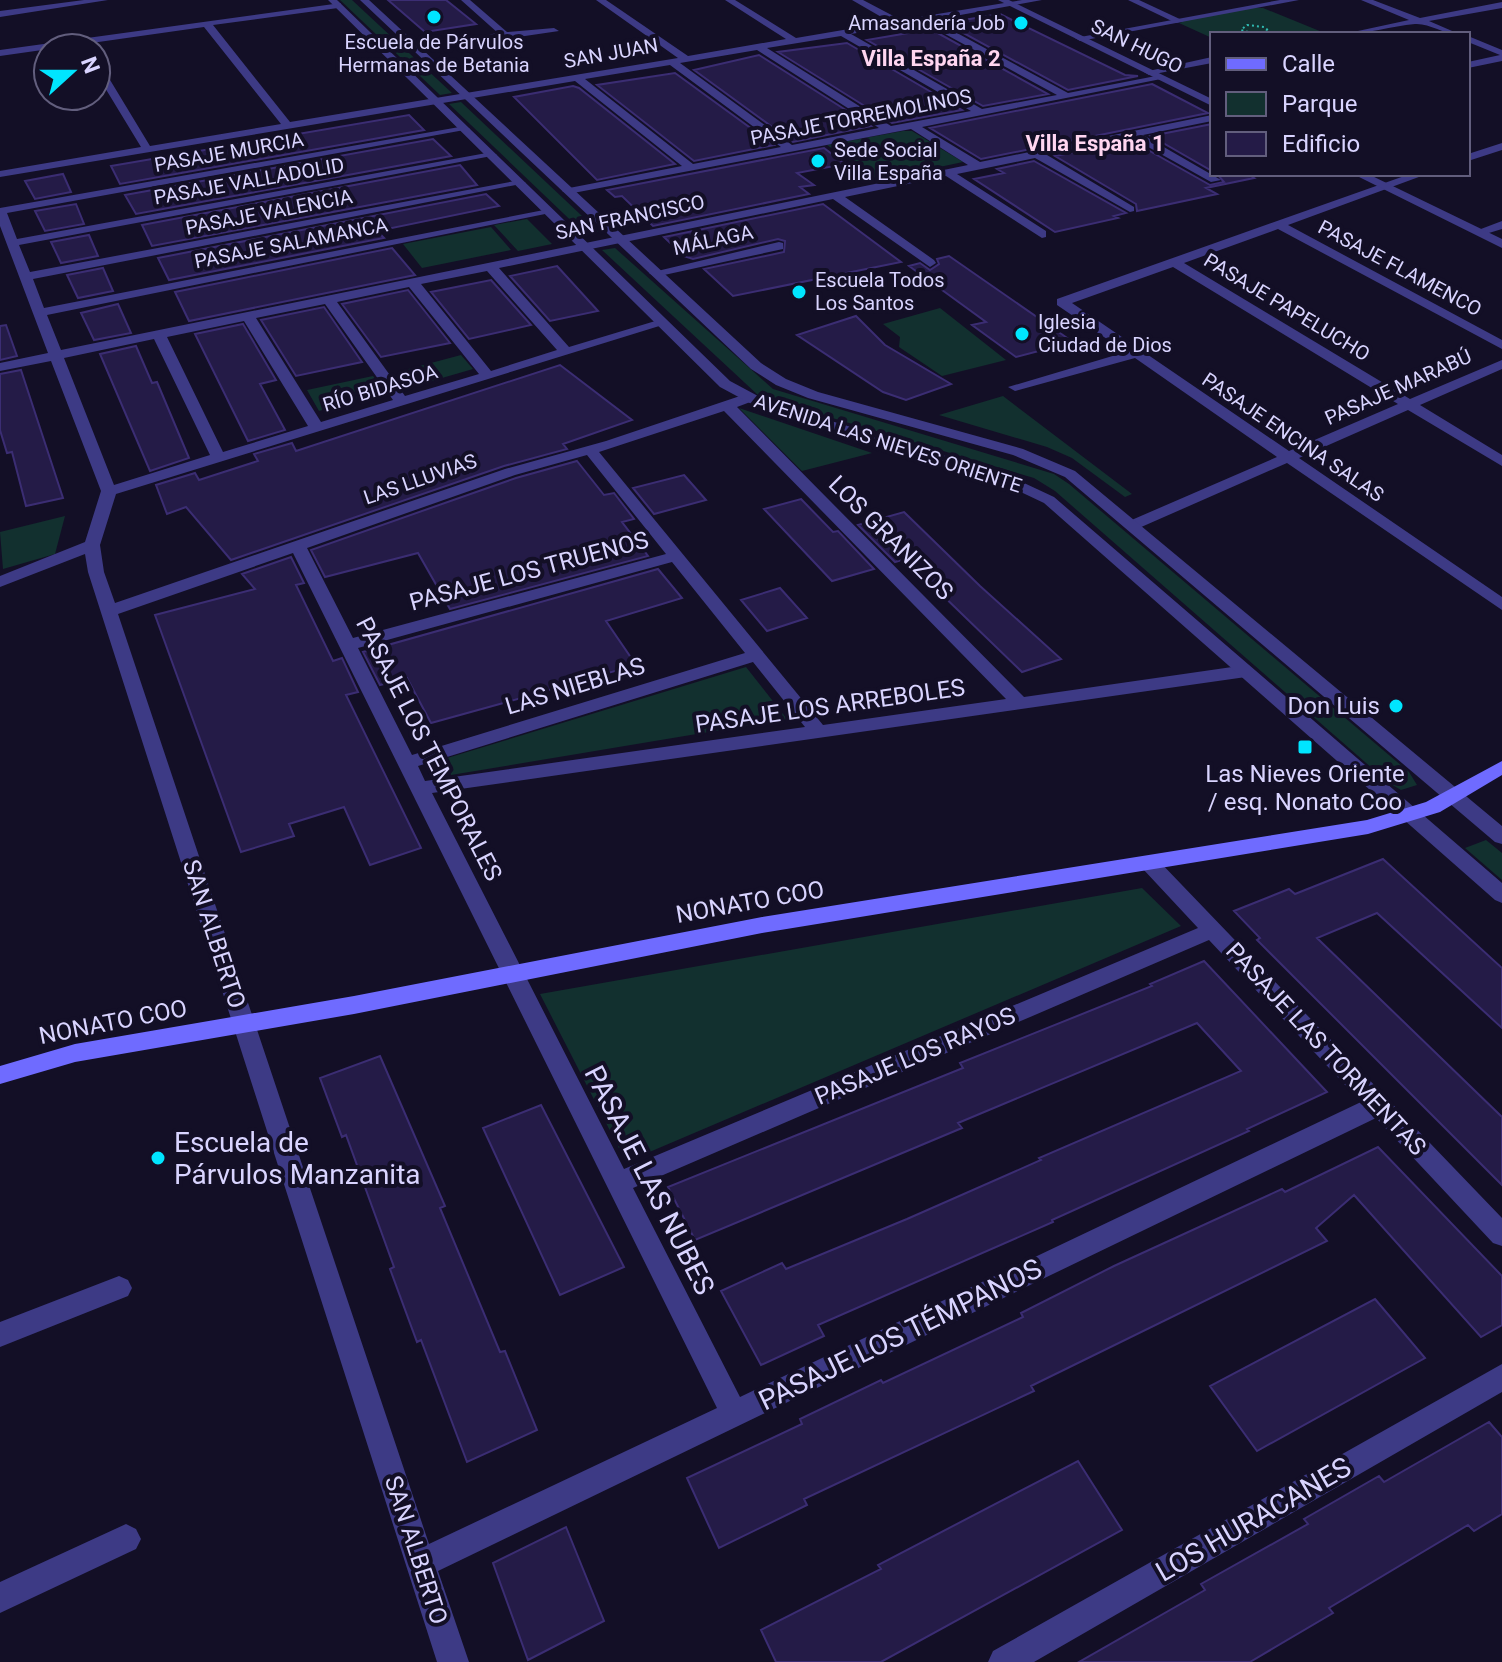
<svg xmlns="http://www.w3.org/2000/svg" width="1502" height="1662" font-family="Roboto,sans-serif">
  <style>
    .green { fill: #12302f }
    .building { fill: #241b47; stroke: #3b2d73; stroke-width: 2 }
    .lines { fill: none; stroke-linecap: round; stroke-linejoin: round }
    .path { stroke: #2fb8b0; stroke-width: 2; stroke-dasharray: 2 3; stroke-linecap: butt }
    .pedestrian { fill: #3d3a85; fill-rule: evenodd }
    .minor { fill: #3d3a85; fill-rule: evenodd }
    .tertiary { fill: #3d3a85; fill-rule: evenodd }
    .secondary { fill: #6f6bff; fill-rule: evenodd }
    .poi-dot { fill: #00e5ff; stroke: #130f26; stroke-width: 3 }
    .labels { text-anchor: middle; stroke-width: 8; stroke-linejoin: round; paint-order: stroke }
    .far-poi-label { font-size: 20px; fill: #d9d4ff; stroke: #130f26; text-anchor: start }
    .far-street-label { font-size: 20px; fill: #d9d4ff; stroke: #130f26 }
    .far-neighbourhood-label { font-size: 22px; font-weight: bold; fill: #ffd6f0; stroke: #130f26 }
    .street-label { font-size: 24px; fill: #d9d4ff; stroke: #130f26 }
    .poi-label { font-size: 24px; fill: #d9d4ff; stroke: #130f26; text-anchor: end }
    .near-poi-label { font-size: 28px; fill: #d9d4ff; stroke: #130f26; text-anchor: start }
    .near-street-label { font-size: 28px; fill: #d9d4ff; stroke: #130f26 }
  </style>
  <rect width="100%" height="100%" fill="#130f26"/>
  <!-- green -->
  <path class="green" d="M340,0H352L452,93L440,95Z
    M1252,8H1263L1327,34H1212V38L1179,23L1182,22L1179,21Z
    M461,102L599,232L586,235L449,104Z
    M903,131H912L963,162L878,180L827,145Z
    M527,219L552,244L518,251L494,225Z
    M491,227L511,250L422,268L403,244Z
    M615,248L773,389L1054,474L1069,484L1409,772L1417,785L1401,790L1389,783L1055,491L1034,478L759,396L602,250Z
    M940,308L1006,360L942,376L899,347L900,337L883,324Z
    M461,355L473,369L411,387L401,371Z
    M373,376L384,391L319,411L307,390Z
    M1003,396L1132,494L1125,497L1072,458L1047,447L939,415Z
    M739,408L872,453L802,471Z
    M65,516L55,554L3,569L0,532Z
    M746,667L787,719L451,775L444,759Z
    M1486,840L1502,853V880L1465,848Z
    M1142,888L1181,926L626,1162L540,994Z"/>
  <!-- building -->
  <path class="building" d="M388,0H446L476,24L425,32Z
    M1000,14L1125,75L1138,76L1068,90L945,23Z
    M925,26L1048,94L983,106L867,40L914,32L908,29Z
    M847,43L962,110L892,123L778,52Z
    M759,55L871,126L793,142L694,70Z
    M675,73L774,145L694,161L597,85Z
    M1152,84L1208,113L981,159L930,128Z
    M573,86L579,88L675,164L597,180L514,97Z
    M409,115L424,130L120,184L111,166Z
    M1212,124V171L1151,136Z
    M433,139L451,156L136,214L125,195Z
    M1132,141L1210,185L1224,182L1217,174H1247L1254,178L1206,188L1217,194L1137,211L1136,204L1055,156Z
    M824,148L845,164L797,173L814,185L800,187L809,194L653,226L622,196L615,197L607,190Z
    M1034,161L1126,213L1114,216L1118,218L1055,232L974,179L1004,173L997,169Z
    M460,165L477,185L152,246L142,225Z
    M63,174L71,192L35,199L25,181Z
    M486,194L499,206L377,231L384,238L169,280L158,258Z
    M76,204L84,224L45,231L35,211Z
    M823,204L901,262L733,296L704,269L784,252L785,241L778,239L693,259L684,256L664,237Z
    M89,235L98,256L61,263L51,242Z
    M392,248L415,275L189,321L175,292Z
    M949,256L1073,342L1016,357L972,325L986,322L909,266L920,263L930,270L939,264L937,259Z
    M557,266L598,311L550,321L510,276Z
    M103,268L113,291L78,298L67,275Z
    M491,280L531,325L469,339L431,292Z
    M408,290L450,343L381,357L342,304Z
    M118,304L131,333L94,340L81,313Z
    M324,307L362,362L296,376L261,320Z
    M856,316L885,345L951,384L906,400L883,392L797,335Z
    M243,324L276,380L260,384L285,430L248,441L195,334Z
    M6,325L17,356L0,360V326Z
    M136,346L152,383L157,382L189,458L150,471L100,354Z
    M560,365L632,420L563,444L567,449L504,466L231,560L186,507L167,514L156,485L195,473L199,480L258,461L254,454L292,443L296,451Z
    M21,370L63,498L26,506L12,452L7,453L0,430V374Z
    M577,461L604,495L614,493L634,519L622,522L648,556L450,609L418,553L325,577L311,550L516,478Z
    M684,475L706,500L654,514L633,488Z
    M801,499L833,532L838,531L874,569L832,581L764,509Z
    M904,512L980,586L1061,659L1022,672L905,559L895,562L858,525Z
    M291,557L304,583L296,585L333,661L342,658L358,692L346,695L421,848L370,865L344,807L289,824L294,836L241,852L155,615L255,589L242,574Z
    M658,569L682,598L606,621L636,665L507,702L431,723L407,678L380,685L363,652Z
    M780,588L807,618L767,631L741,600Z
    M1383,859L1502,968V1028L1377,913L1317,938L1502,1117V1185L1257,940L1260,938L1234,911L1289,889L1295,894Z
    M1204,961L1327,1092L1247,1129L1249,1131L1052,1220L1053,1222L818,1325L824,1336L761,1365L721,1291L782,1263L786,1269L907,1219L1041,1160L1039,1158L1241,1071L1197,1023L958,1123L962,1128L695,1240L668,1187L963,1068L960,1063L1152,986L1150,984Z
    M380,1056L445,1206L440,1208L500,1352L505,1351L537,1430L467,1462L421,1340L417,1342L390,1269L394,1267L346,1135L342,1137L320,1078Z
    M541,1105L624,1267L560,1295L483,1128Z
    M1378,1147L1502,1276V1325L1481,1337L1354,1195L1316,1228L1327,1241L1031,1386L1034,1391L804,1499L807,1505L719,1548L687,1478L802,1424L800,1419L881,1380L883,1383L1023,1317L1021,1313L1114,1266L1282,1189L1285,1192Z
    M1375,1299L1425,1358L1257,1451L1210,1386Z
    M1489,1422L1502,1437V1514L1474,1531L1468,1525L1329,1608L1333,1613L1250,1662H1079L1205,1590L1201,1584L1308,1524L1304,1519L1379,1476L1384,1482Z
    M1078,1461L1122,1530L881,1662H776L761,1630L881,1569L878,1565Z
    M566,1527L604,1621L528,1660L493,1563Z"/>
  <g class="lines">
    <!-- path -->
    <path class="path" d="M1247,25L1264,27L1269,31L1255,34L1241,30Z"/>
    <!-- pedestrian -->
    <path class="pedestrian" d="M1128,0H1139L1184,21L1176,23Z"/>
    <!-- minor -->
    <path class="minor" d="M84,0H108L0,17V11Z
      M461,0H470L507,32L554,28L559,31L415,52L418,47L498,33Z
      M596,0H606L688,56L786,39L725,0H735L796,38L890,22L852,0H863L901,20L1022,0H1042L933,20L1068,93L1161,75L1166,78L922,127L980,162L1212,115V121L1143,135L1221,180L1211,182L1132,138L1047,155L1134,207V211L1130,212L1035,158L957,174L1046,231V237L1042,238L946,176L845,197L934,260L936,263L930,267L833,199L499,268L569,347L662,319L669,323L116,494L100,545L104,572L115,603L505,469L606,441L743,395H753V401L737,407L1024,697L1246,665L1255,671L1246,677L432,793L624,1169L1198,928L1143,869L1140,864L1143,859H1157L1502,1218V1246L1493,1243L1376,1118L438,1571L469,1662H437L88,572L85,554L0,587V576L85,542L101,491L51,361L0,371V363L48,353L0,226V208L465,126L470,129L7,213L17,239L492,152L497,155L19,245L30,272L520,180L526,183L33,279L44,308L549,209L555,212L47,315L61,350L968,165L911,129L568,194L562,191L564,189L682,166L575,81L0,177V171L141,147L96,73V62L101,65L150,146L281,124L204,27L0,56V50L341,3L338,8L213,25L290,122L678,58ZM923,22L1057,95L982,109L851,34ZM841,36L971,111L891,126L767,48ZM757,50L879,128L792,145L680,63ZM670,65L781,147L693,164L585,79ZM487,271L557,350L491,371L421,284ZM409,287L479,374L405,396L337,302ZM325,304L393,400L321,422L256,318ZM244,321L308,426L223,452L167,337ZM154,339L210,455L114,485L64,358ZM724,411L1006,699L823,725L599,452ZM587,455L666,554L353,638L307,548L515,475ZM293,553L717,1408L429,1544L118,614ZM672,562L745,653L412,755L358,648ZM753,662L805,727L425,781L418,766ZM1209,940L1361,1102L740,1397L633,1188Z
      M1280,0H1299L1080,41L1075,38Z
      M1361,0H1373L1420,18L1502,2V8L1429,21L1459,34C1443,34 1429,23 1415,24C1391,26 1369,34 1344,34L1409,20Z
      M1468,36L1502,50V61L1468,68V62L1500,55L1468,42Z
      M1212,57V63L1149,75L1144,72Z
      M1502,143V150L1468,161V154Z
      M1410,174H1427L1288,225L1502,340V349L1278,229L1184,263L1410,399L1502,360V369L1420,405L1502,455V466L1408,410L1299,458L1502,597V610L1287,463L1139,528H1127V522L1277,457L1135,358L1015,391L1008,387L1126,352L1057,305V299ZM1173,267L1398,404L1289,451L1072,303Z
      M1502,221V229L1479,236L1473,232Z
      M779,242L783,243V249L655,277L649,273Z
      M119,1276L128,1280L132,1288L128,1296L0,1347V1322Z
      M1502,1364V1392L1034,1662H988L993,1651Z
      M126,1524L136,1529L141,1539L136,1549L0,1613V1582Z"/>
    <!-- tertiary -->
    <path class="tertiary" d="M328,0H337L730,381L769,402L1005,474L1054,497L1502,883V903L1495,900L1044,503L995,480L759,408L720,387Z
      M360,0H369L761,363L786,379L818,392L1023,449L1075,471L1502,826V844L1495,842L1065,477L1013,455L808,398L776,385L751,369Z
      M998,0H1009L1212,99V106Z
      M1353,174H1368L1502,239V248Z"/>
    <!-- secondary -->
    <path class="secondary" d="M1502,761V775L1440,812L1368,834L762,933L354,1014L75,1062L0,1084V1066L75,1044L354,996L762,917L1367,820L1426,802Z"/>
  </g>
  <!-- markers -->
  <g class="poi-dot">
    <circle cx="434" cy="17" r="8"/>
    <circle cx="1021" cy="23" r="8"/>
    <circle cx="818" cy="161" r="8"/>
    <circle cx="799" cy="292" r="8"/>
    <circle cx="1022" cy="334" r="8"/>
    <circle cx="1396" cy="706" r="8"/>
    <rect x="1297" y="739" width="16" height="16" rx="4"/>
    <circle cx="158" cy="1158" r="8"/>
  </g>
  <g class="labels">
    <!-- far-poi labels -->
    <g class="far-poi-label">
      <text x="1005" y="30" text-anchor="end">Amasandería Job</text>
      <text x="434" y="49" text-anchor="middle">Escuela de Párvulos<tspan x="434" dy="23">Hermanas de Betania</tspan></text>
      <text x="834" y="157">Sede Social<tspan x="834" dy="23">Villa España</tspan></text>
      <text x="815" y="287">Escuela Todos<tspan x="815" dy="23">Los Santos</tspan></text>
      <text x="1038" y="329">Iglesia<tspan x="1038" dy="23">Ciudad de Dios</tspan></text>
    </g>
    <!-- far-street labels -->
    <g class="far-street-label">
      <text transform="translate(1137 46) rotate(26)" y="7">SAN HUGO</text>
      <text transform="translate(611 53) rotate(-10)" y="7">SAN JUAN</text>
      <text transform="translate(861 117) rotate(-11)" y="7">PASAJE TORREMOLINOS</text>
      <text transform="translate(229 152) rotate(-10)" y="7">PASAJE MURCIA</text>
      <text transform="translate(249 181) rotate(-10)" y="7">PASAJE VALLADOLID</text>
      <text transform="translate(269 212) rotate(-11)" y="7">PASAJE VALENCIA</text>
      <text transform="translate(630 217) rotate(-12)" y="7">SAN FRANCISCO</text>
      <text transform="translate(713 240) rotate(-12)" y="7">MÁLAGA</text>
      <text transform="translate(291 243) rotate(-11)" y="7">PASAJE SALAMANCA</text>
      <text transform="translate(1400 268) rotate(28)" y="7">PASAJE FLAMENCO</text>
      <text transform="translate(1287 307) rotate(31)" y="7">PASAJE PAPELUCHO</text>
      <text transform="translate(1398 387) rotate(-24)" y="7">PASAJE MARABÚ</text>
      <text transform="translate(380 388) rotate(-17)" y="7">RÍO BIDASOA</text>
      <text transform="translate(1293 437) rotate(34)" y="7">PASAJE ENCINA SALAS</text>
      <text transform="translate(888 443) rotate(18)" y="7">AVENIDA LAS NIEVES ORIENTE</text>
      <text transform="translate(420 479) rotate(-19)" y="7">LAS LLUVIAS</text>
    </g>
    <!-- far-neighbourhood labels -->
    <g class="far-neighbourhood-label">
      <text x="931" y="66">Villa España 2</text>
      <text x="1095" y="151">Villa España 1</text>
    </g>
    <!-- street labels -->
    <g class="street-label">
      <text transform="translate(891 538) rotate(45)" y="8">LOS GRANIZOS</text>
      <text transform="translate(529 571) rotate(-15)" y="8">PASAJE LOS TRUENOS</text>
      <text transform="translate(575 686) rotate(-17)" y="8">LAS NIEBLAS</text>
      <text transform="translate(830 706) rotate(-8)" y="8">PASAJE LOS ARREBOLES</text>
      <text transform="translate(429 749) rotate(63)" y="8">PASAJE LOS TEMPORALES</text>
      <text transform="translate(750 902) rotate(-10)" y="8">NONATO COO</text>
      <text transform="translate(214 934) rotate(72)" y="8">SAN ALBERTO</text>
      <text transform="translate(113 1022) rotate(-11)" y="8">NONATO COO</text>
      <text transform="translate(1326 1049) rotate(47)" y="8">PASAJE LAS TORMENTAS</text>
      <text transform="translate(915 1056) rotate(-23)" y="8">PASAJE LOS RAYOS</text>
      <text transform="translate(416 1550) rotate(72)" y="8">SAN ALBERTO</text>
    </g>
    <!-- poi labels -->
    <g class="poi-label">
      <text x="1380" y="714">Don Luis</text>
      <text x="1305" y="782" text-anchor="middle">Las Nieves Oriente<tspan x="1305" dy="28">/ esq. Nonato Coo</tspan></text>
    </g>
    <!-- near-poi labels -->
    <g class="near-poi-label">
      <text x="174" y="1152">Escuela de<tspan x="174" dy="32">Párvulos Manzanita</tspan></text>
    </g>
    <!-- near-street labels -->
    <g class="near-street-label">
      <text transform="translate(650 1180) rotate(63)" y="10">PASAJE LAS NUBES</text>
      <text transform="translate(900 1334) rotate(-26)" y="10">PASAJE LOS TÉMPANOS</text>
      <text transform="translate(1253 1519) rotate(-30)" y="10">LOS HURACANES</text>
    </g>
  </g>
  <!-- legend -->
  <rect x="1210" y="32" width="260" height="144" fill="#130f26" stroke="#625e7d" stroke-width="2"/>
  <rect x="1226" y="58" width="40" height="12" fill="#6f6bff" stroke="#625e7d" stroke-width="2"/>
  <text x="1282" y="72" font-size="24" fill="#d9d4ff">Calle</text>
  <rect x="1226" y="92" width="40" height="24" fill="#12302f" stroke="#625e7d" stroke-width="2"/>
  <text x="1282" y="112" font-size="24" fill="#d9d4ff">Parque</text>
  <rect x="1226" y="132" width="40" height="24" fill="#241b47" stroke="#625e7d" stroke-width="2"/>
  <text x="1282" y="152" font-size="24" fill="#d9d4ff">Edificio</text>
  <!-- north arrow -->
  <g transform="translate(72 72) rotate(69)"><circle r="38" fill="#130f26" stroke="#625e7d" stroke-width="2"/>
  <path d="M0-6L14 30L0 20L-14 30Z" fill="#00e5ff"/>
  <text y="-12" font-size="22" font-weight="bold" text-anchor="middle" fill="#d9d4ff">N</text>
  </g>
</svg>
